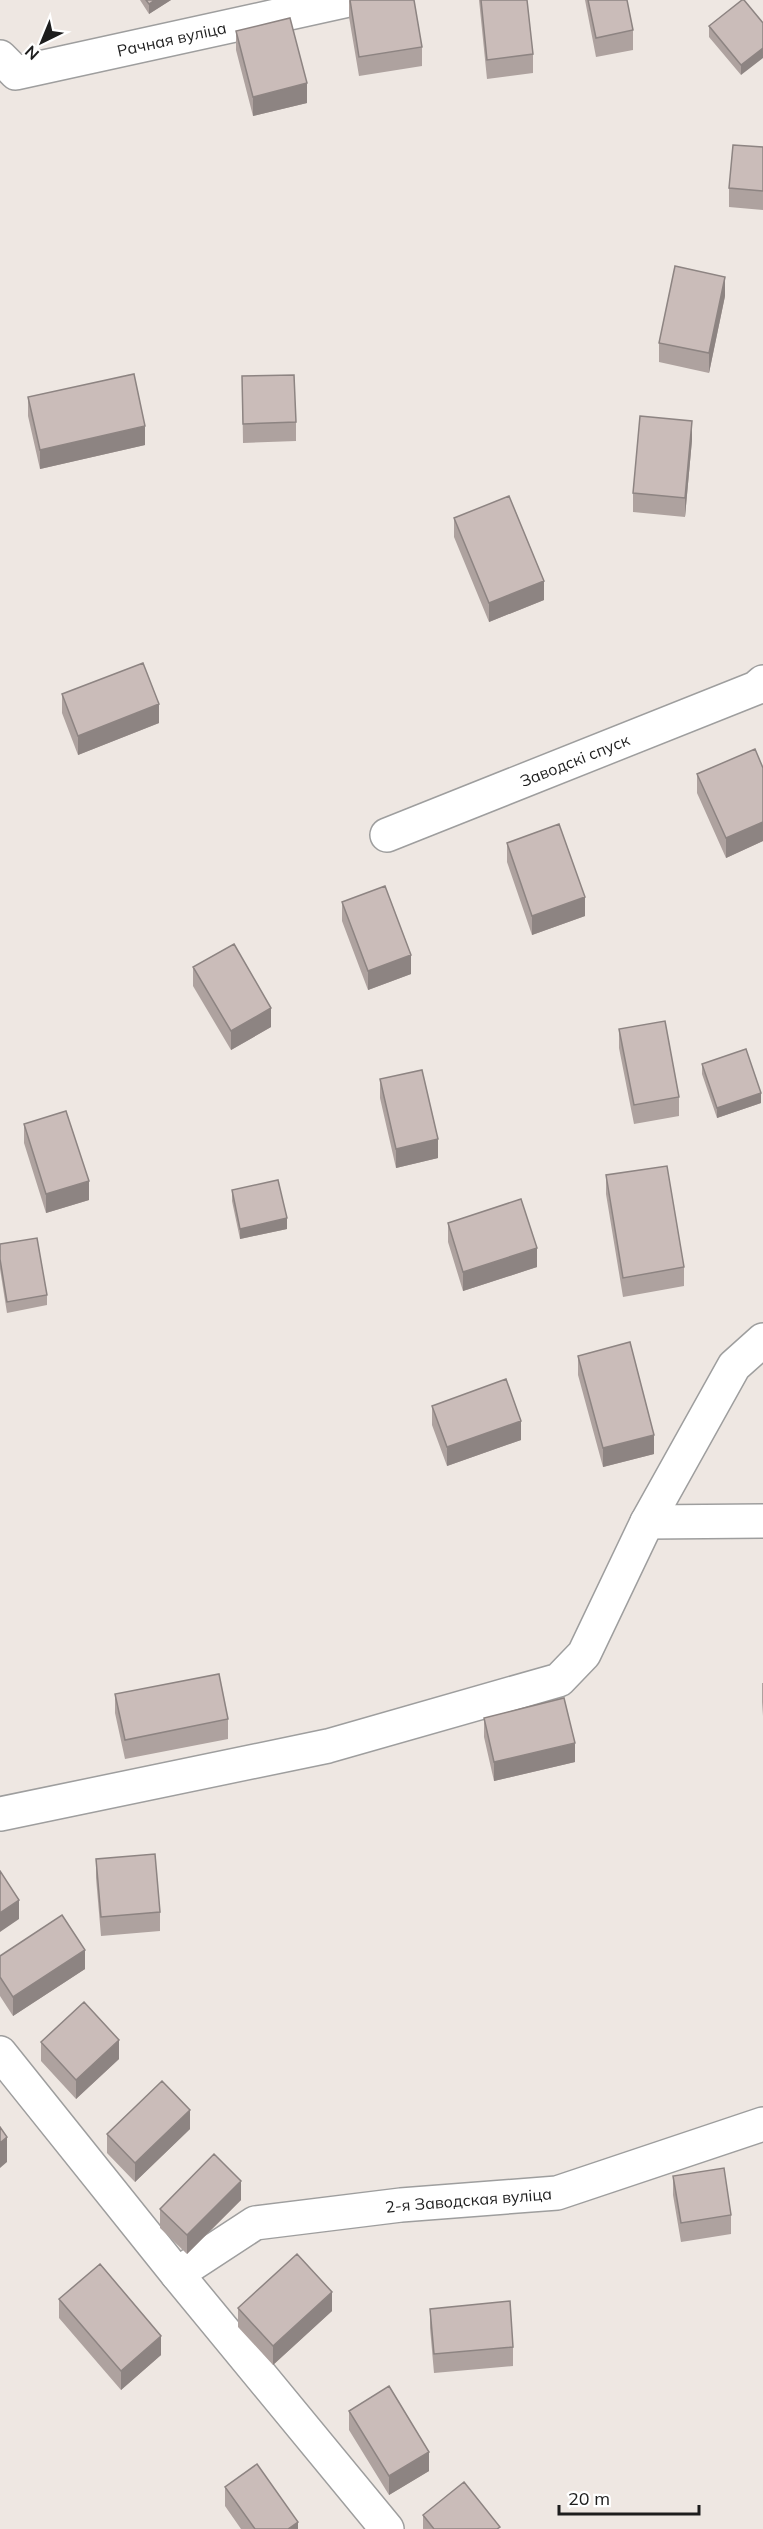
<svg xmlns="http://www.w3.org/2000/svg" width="763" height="2529" font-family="Mulish,sans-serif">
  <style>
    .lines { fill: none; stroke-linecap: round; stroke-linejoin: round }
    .street-casing { stroke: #9e9e9e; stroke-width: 36 }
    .street { stroke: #fff; stroke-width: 33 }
    .wall { fill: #aea29f }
    .shaded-wall { fill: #8d8482 }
    .building { fill: #cabcb9; stroke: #8d8482; stroke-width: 1.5 }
    .labels { text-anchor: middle; stroke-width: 4.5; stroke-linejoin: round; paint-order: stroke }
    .street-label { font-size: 16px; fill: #1d1d1d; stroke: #fff }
  </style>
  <rect width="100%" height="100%" fill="#eee7e2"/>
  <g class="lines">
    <!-- street casing -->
    <g class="street-casing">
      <g id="street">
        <path id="s1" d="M0,57L16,73L349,0"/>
        <path id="s2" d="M387,835L756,688L763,682"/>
        <path d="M647,1522L763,1521"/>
        <path d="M0,1814L328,1746L559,1680L584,1654L647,1522L734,1366L763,1340"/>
        <path d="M0,2053L177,2274L387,2529"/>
        <path id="s3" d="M177,2274L255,2223L401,2205L557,2193L763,2124"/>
      </g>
    </g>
    <!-- street -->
    <use href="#street" class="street"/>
  </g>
  <!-- wall -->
  <path class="wall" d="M140,0H171L149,14Z
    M349,0L422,47V66L359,76L349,17Z
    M479,0H527L533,54V73L487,79Z
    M585,0H627L633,30V50L596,57Z
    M742,0L741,75L709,37V26Z
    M236,31L307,103L253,116L236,50Z
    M763,147V210L729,207V188Z
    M725,296L709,373L659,362V343Z
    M242,376L296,422V441L243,443Z
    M28,397L145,445L40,469L28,416Z
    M692,440L685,517L633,512V493Z
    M454,518L544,600L489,622L454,537Z
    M62,694L159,723L78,755L62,713Z
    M763,768V841L726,858L697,793V774Z
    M507,843L585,916L532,935L507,862Z
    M342,902L411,974L368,990L342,921Z
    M193,967L271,1027L231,1050L193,986Z
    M619,1029L679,1097V1116L634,1124L619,1048Z
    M702,1064L761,1103L717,1118L702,1074Z
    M380,1079L438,1158L396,1168L380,1098Z
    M24,1124L89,1200L46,1213L24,1143Z
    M606,1175L684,1267V1286L623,1297L606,1194Z
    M232,1190L287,1229L240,1239L232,1201Z
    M448,1223L537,1267L463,1291L448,1242Z
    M0,1244L47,1295V1305L7,1313L0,1269Z
    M578,1356L654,1454L603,1467L578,1375Z
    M432,1406L521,1440L447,1466L432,1425Z
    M762,1683H763V1716L762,1702Z
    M115,1694L228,1719V1739L125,1759L115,1713Z
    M484,1718L575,1762L494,1781L484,1737Z
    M96,1859L160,1912V1931L101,1936L96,1878Z
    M0,1956L85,1969L13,2016L0,1996Z
    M41,2042L119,2059L76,2099L41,2061Z
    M190,2129L135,2182L107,2153V2134Z
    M673,2176L731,2215V2234L681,2242L673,2195Z
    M241,2200L187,2254L160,2228V2209Z
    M59,2299L161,2355L121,2390L59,2318Z
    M238,2308L332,2311L273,2365L238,2327Z
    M430,2309L513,2347V2366L434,2373L430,2328Z
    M349,2411L429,2471L389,2495L349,2430Z
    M225,2487L298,2529H241L225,2506Z
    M423,2515L500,2529H423Z"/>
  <!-- shaded-wall -->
  <path class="shaded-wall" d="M155,0H171L149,14V4Z
    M763,48V58L741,75V65Z
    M307,83V103L253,116V97Z
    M725,277V296L709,373V353Z
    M692,421V440L685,517V498Z
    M145,426V445L40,469V450Z
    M544,581V600L489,622V603Z
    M159,704V723L78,755V736Z
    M763,822V841L726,858V838Z
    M585,897V916L532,935V916Z
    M411,955V974L368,990V971Z
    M271,1008V1027L231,1050V1031Z
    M761,1093V1103L717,1118V1108Z
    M438,1139V1158L396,1168V1149Z
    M89,1181V1200L46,1213V1194Z
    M287,1218V1229L240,1239V1229Z
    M537,1248V1267L463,1291V1272Z
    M521,1421V1440L447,1466V1447Z
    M654,1435V1454L603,1467V1448Z
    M575,1743V1762L494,1781V1762Z
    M19,1900V1919L0,1932V1913Z
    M85,1950V1969L13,2016V1997Z
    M119,2040V2059L76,2099V2080Z
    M190,2110V2129L135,2182V2163Z
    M7,2137V2162L0,2168V2143Z
    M241,2181V2200L187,2254V2235Z
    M332,2292V2311L273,2365V2346Z
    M161,2336V2355L121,2390V2371Z
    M429,2452V2471L389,2495V2476Z
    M298,2522V2529H288Z"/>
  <!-- building -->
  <path class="building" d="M146,0H155L149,4Z
    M350,0H414L422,47L359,57Z
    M481,0H527L533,54L487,60Z
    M588,0H627L633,30L596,38Z
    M742,0H744L763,23V48L741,65L709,26Z
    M290,18L307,83L253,97L236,31Z
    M733,145L763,147V191L729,188Z
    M675,266L725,277L709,353L659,343Z
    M134,374L145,426L40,450L28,397Z
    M294,375L296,422L243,424L242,376Z
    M640,416L692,421L685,498L633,493Z
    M509,496L544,581L489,603L454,518Z
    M143,663L159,704L78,736L62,694Z
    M755,749L763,768V822L726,838L697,774Z
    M559,824L585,897L532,916L507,843Z
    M385,886L411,955L368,971L342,902Z
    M234,944L271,1008L231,1031L193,967Z
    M665,1021L679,1097L634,1105L619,1029Z
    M746,1049L761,1093L717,1108L702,1064Z
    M422,1070L438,1139L396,1149L380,1079Z
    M66,1111L89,1181L46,1194L24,1124Z
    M667,1166L684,1267L623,1278L606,1175Z
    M278,1180L287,1218L240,1229L232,1190Z
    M521,1199L537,1248L463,1272L448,1223Z
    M37,1238L47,1295L7,1302L0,1259V1244Z
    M630,1342L654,1435L603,1448L578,1356Z
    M506,1379L521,1421L447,1447L432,1406Z
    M219,1674L228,1719L125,1740L115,1694Z
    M564,1698L575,1743L494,1762L484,1718Z
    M155,1854L160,1912L101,1917L96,1859Z
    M0,1871L19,1900L0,1913Z
    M62,1915L85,1950L13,1997L0,1977V1956Z
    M84,2002L119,2040L76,2080L41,2042Z
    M162,2081L190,2110L135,2163L107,2134Z
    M0,2127L7,2137L0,2143Z
    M214,2154L241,2181L187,2235L160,2209Z
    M724,2168L731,2215L681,2223L673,2176Z
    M297,2254L332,2292L273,2346L238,2308Z
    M100,2264L161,2336L121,2371L59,2299Z
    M510,2301L513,2347L434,2354L430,2309Z
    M389,2386L429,2452L389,2476L349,2411Z
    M257,2464L298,2522L288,2529H255L225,2487Z
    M464,2482L500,2527L497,2529H434L423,2515Z"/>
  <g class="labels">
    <!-- street labels -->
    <g class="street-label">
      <text dy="6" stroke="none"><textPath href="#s1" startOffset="182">Рачная вуліца</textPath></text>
      <text dy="6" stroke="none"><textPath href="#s2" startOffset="202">Заводскі спуск</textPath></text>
      <text dy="6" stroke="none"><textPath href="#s3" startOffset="308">2-я Заводская вуліца</textPath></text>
    </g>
  </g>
  <!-- north arrow -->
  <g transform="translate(42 42) rotate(223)" stroke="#ffffff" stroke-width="4.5" paint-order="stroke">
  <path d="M0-4.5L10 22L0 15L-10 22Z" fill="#1d1d1d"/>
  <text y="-9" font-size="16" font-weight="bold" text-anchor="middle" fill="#1d1d1d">N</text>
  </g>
  <!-- scale -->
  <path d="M559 2505v9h140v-9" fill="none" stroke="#1d1d1d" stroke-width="3"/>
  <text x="568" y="2505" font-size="18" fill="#1d1d1d" stroke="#ffffff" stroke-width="4.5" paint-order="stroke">20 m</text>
</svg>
